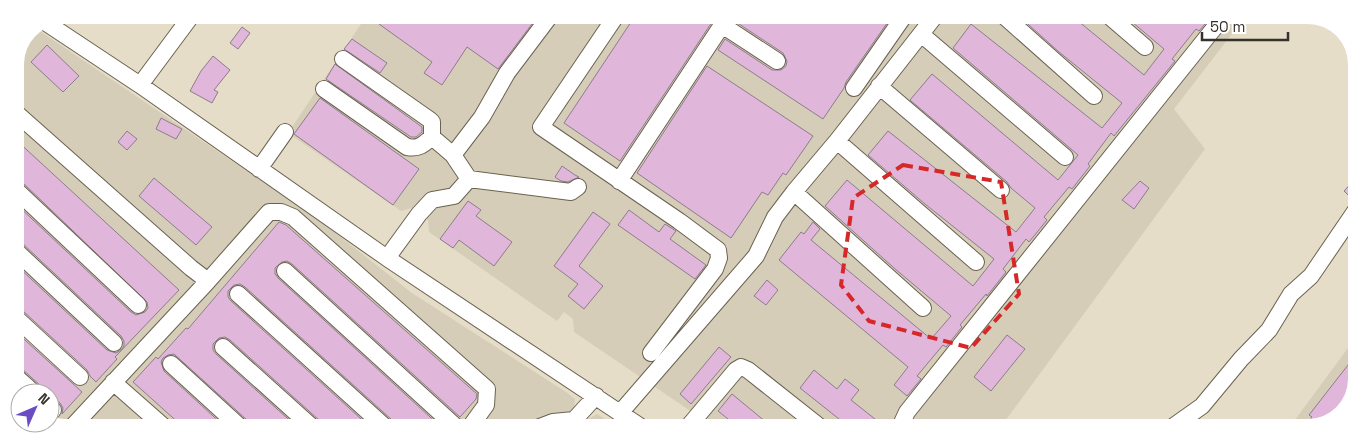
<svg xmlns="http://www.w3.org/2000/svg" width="1372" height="443" font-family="'Space Grotesk',sans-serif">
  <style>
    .industrial { fill: #d6cdb9 }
    .building { fill: #e0b7db; stroke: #8d7c8b }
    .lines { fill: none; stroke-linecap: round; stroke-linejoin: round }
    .minor-casing { stroke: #6a6250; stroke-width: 18 }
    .minor { stroke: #fff; stroke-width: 16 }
    .marked { fill: none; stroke: #d62828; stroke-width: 4; stroke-dasharray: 10 6; stroke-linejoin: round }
  </style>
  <rect width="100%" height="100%" fill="#e6ddc9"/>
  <!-- industrial -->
  <path class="industrial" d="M367,15L1245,17L1174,109L1205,149L1000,428L714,427L574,332L573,319L564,312L557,321L429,232L428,220L412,208L401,211L288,133Z
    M34,27L319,220L412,293L566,392L575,399L574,408L588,419L597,414L618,427L51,426L45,423H50V393H20V395L15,383V63L29,29Z
    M1356,337L1355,392L1338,418L1309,428H1289Z"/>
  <!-- building -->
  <path class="building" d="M385,15L436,16H538L498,69L467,47L442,85L424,73L432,62L379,24Z
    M635,16H716L620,161L564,123Z
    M738,16H892L846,82L844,88L823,119L718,50L725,39L772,70H781L786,66L787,61L783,53L736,22Z
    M1019,16H1072L1144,75L1164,49L1125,16L1175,17L1183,23L1188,17H1211L1199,31L1196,29L1172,59L1175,61L1114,136L1111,133L1088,164L1090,166L1072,189L1069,187L1044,217L1047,220L1029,242L1026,239L1003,269L1006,272L987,296L986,294L960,325L962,327L946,347L943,345L917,376L921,379L907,396L894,385L908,367L779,260L801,232L804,234L813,222L820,229L811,240L931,339L951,316L894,268L825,206L847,180L973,286L994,259L925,204L868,155L888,131L1016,232L1035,208L1011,188L1007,182L910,100L932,74L1058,180L1078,155L953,48L971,24L1102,128L1122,103L1059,52Z
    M242,27L250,33L238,49L230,43Z
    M352,39L387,63L380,73L344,49Z
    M47,45L79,76L63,92L31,62Z
    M213,56L230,70L214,90L218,92L212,103L190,91L201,71Z
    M335,64L422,127V132L416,137H411L326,79Z
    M707,66L813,136L786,175L783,173L768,195L762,192L731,238L637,173Z
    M320,98L419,169L393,205L294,134Z
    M161,118L182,129L176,139L156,129Z
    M127,131L137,139L127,150L118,142Z
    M15,139L179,290L115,357L117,359L96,382L90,376L87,370L22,310L15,307V264L107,350L116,353L121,350L124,346V341L121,336L22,243L15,240V203L131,312L136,315L145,312L148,308L147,302L22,182L15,179Z
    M562,166L575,175L579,177L568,182L561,181L555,177Z
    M154,178L212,227L196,245L139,196Z
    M1356,178V200L1354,201L1344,191Z
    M1140,181L1149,188L1134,209L1122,200Z
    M468,201L481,210L476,216L512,242L494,266L459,240L453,248L440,239Z
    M629,210L659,232L665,224L676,231L670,239L706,265L695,279L618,225Z
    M593,212L610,224L579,266L603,286L584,309L568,296L578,284L554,266Z
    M279,222L286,225L477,394L476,399L460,417L292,264L287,261L282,262L275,268V274L278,278L441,427H395L392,420L245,287L240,284L234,285L228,291V297L231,301L370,427H322L319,420L230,340L225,337L219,338L213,344V350L216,354L297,427H250L247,420L174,354L168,355L163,358L161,362L164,371L225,427L182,426L133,382L156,357L158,359L186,328L188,329Z
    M767,280L778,290L766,305L754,296Z
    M15,331L82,392L62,414L63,408L60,403L53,398L50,397V393H44L41,386L22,369L15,366Z
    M1007,335L1025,349L991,391L974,377Z
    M719,347L731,357L691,404L680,394Z
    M1355,356V392L1338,418L1309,428H1303L1312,417L1309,415Z
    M814,370L837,389L845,379L859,390L851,400L885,427H849L800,388Z
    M732,394L772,427H738L718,411Z"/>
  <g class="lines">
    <!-- minor casing -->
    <g class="minor-casing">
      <path id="minor" d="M616,16L541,127L679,221L718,250L719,258L715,269L651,353
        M1004,16L1094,96
        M1109,16L1145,47
        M45,22L140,85L387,258L641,427
        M722,25L777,61
        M921,34L1065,157
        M343,59L430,120L432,122V137L453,155
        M140,85L192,15
        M879,86L1001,190
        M854,88L904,16
        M324,89L407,147C419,149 423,145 432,137
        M15,112L191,268L208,281L73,426
        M837,141L976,262
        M259,169L285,132
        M469,179L571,192L578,187
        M619,181L728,16
        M15,189L138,305
        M794,192L923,308
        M15,250L114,343
        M387,258L419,214L432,200L454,196L469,179L453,155L482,117L507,73L550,16
        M285,271L456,427
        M208,281L269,212H281L293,217L487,389L486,405L470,427
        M238,294L385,427
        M15,317L80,377
        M223,347L312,427
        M171,364L240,427
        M15,376L34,393
        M113,382L163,426
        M50,407L53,410
        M620,413L756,256L775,217L794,192L837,141L935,16
        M540,427L553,422L574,420L596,396
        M688,427L736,370L741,367L748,370L820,427
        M900,427L907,412L1223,17
        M1171,428L1202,406L1241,359L1269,330L1291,294L1311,276L1356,210"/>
    </g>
    <!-- minor -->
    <use href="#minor" class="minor"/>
  </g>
  <!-- marked area -->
  <path class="marked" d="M903,165L1001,182L1019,294L971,348L869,321L841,285L853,198Z"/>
  <!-- crop -->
  <path d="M0 0H1372V443H0ZM64 24H1308A40 40 0 0 1 1348 64V379A40 40 0 0 1 1308 419H64A40 40 0 0 1 24 379V64A40 40 0 0 1 64 24Z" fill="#fff" fill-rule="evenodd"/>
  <!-- north arrow -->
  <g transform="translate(35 408) rotate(45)"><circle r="24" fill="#ffffff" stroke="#aeadaa"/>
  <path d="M0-4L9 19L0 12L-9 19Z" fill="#6a4cc5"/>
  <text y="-8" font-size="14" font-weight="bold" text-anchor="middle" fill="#35322a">N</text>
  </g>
  <!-- scale -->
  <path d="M1202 32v8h86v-8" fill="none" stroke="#35322a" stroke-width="2.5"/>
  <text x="1210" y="32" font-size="15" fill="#35322a" stroke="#ffffff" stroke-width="4" paint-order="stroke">50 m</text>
</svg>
